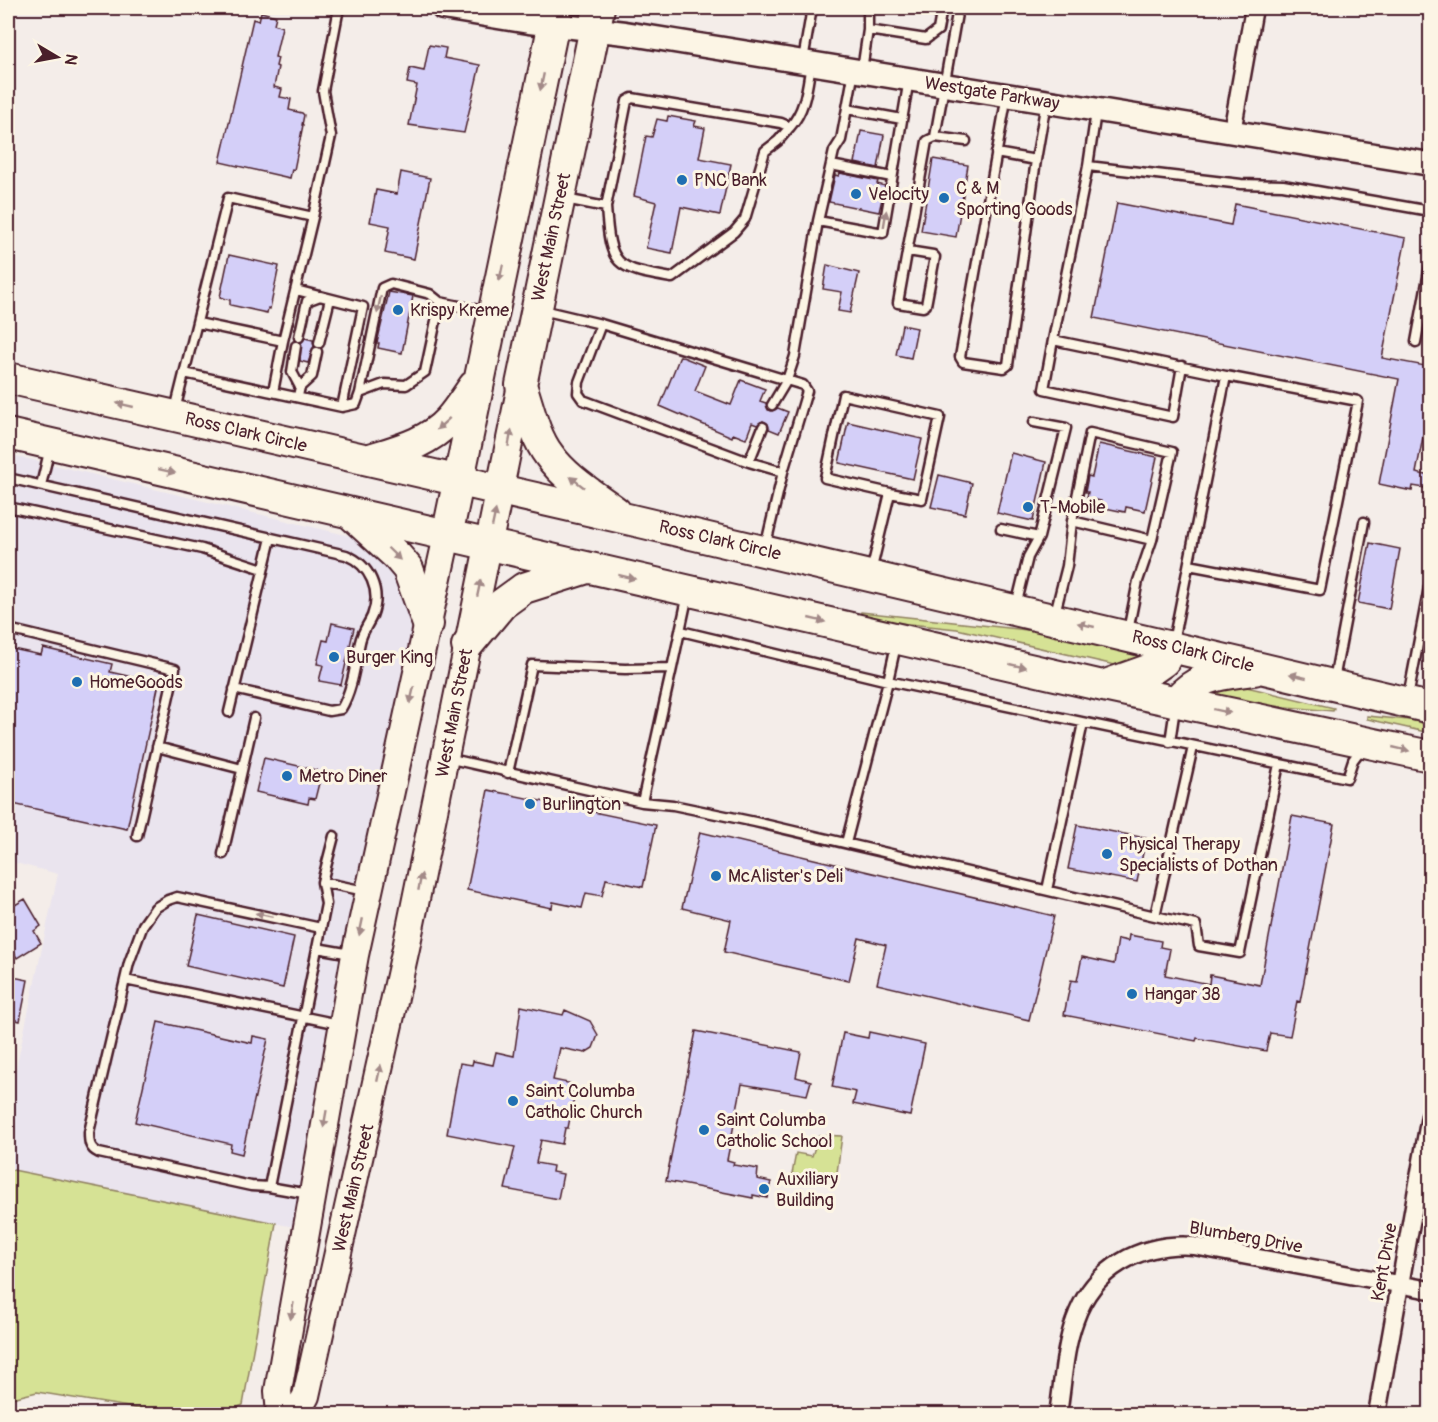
<svg xmlns="http://www.w3.org/2000/svg" width="1438" height="1422" font-family="Pangolin,sans-serif">
  <style>
    .built { fill: #eae4ee }
    .green { fill: #d6e295; stroke: #908060; stroke-width: 1.5 }
    .building { fill: #d4cff8; stroke: #4a1f2b; stroke-width: 1.5 }
    .lines { fill: none; stroke-linecap: round; stroke-linejoin: round }
    .lane-casing { stroke: #4a1f2b; stroke-width: 13 }
    .street-casing { stroke: #4a1f2b; stroke-width: 21 }
    .secondary-casing { stroke: #4a1f2b; stroke-width: 27 }
    .primary-casing { stroke: #4a1f2b; stroke-width: 30 }
    .highway-casing { stroke: #4a1f2b; stroke-width: 34 }
    .lane { stroke: #fcf5e5; stroke-width: 8 }
    .street { stroke: #fcf5e5; stroke-width: 16 }
    .secondary { stroke: #fcf5e5; stroke-width: 22 }
    .primary { stroke: #fcf5e5; stroke-width: 26 }
    .highway { stroke: #fcf5e5; stroke-width: 30 }
    .oneway { fill: #a38a88 }
    .poi-dot { fill: #1f6fb2; stroke: #fcf5e5; stroke-width: 2 }
    .labels { text-anchor: middle; stroke-width: 6; stroke-linejoin: round; paint-order: stroke }
    .street-label { font-size: 18px; fill: #4a1f2b; stroke: #fcf5e5 }
    .poi-label { font-size: 18px; fill: #4a1f2b; stroke: #fcf5e5; text-anchor: start }
  </style>
  <rect width="100%" height="100%" fill="#f4ede9"/>
  <filter id="ink" filterUnits="userSpaceOnUse"><feTurbulence type="fractalNoise" baseFrequency=".0167" numOctaves="2"/><feDisplacementMap in="SourceGraphic" scale="12" xChannelSelector="R" yChannelSelector="G"/><feConvolveMatrix kernelMatrix="1 2 1 2 8 2 1 2 1" color-interpolation-filters="sRGB"/></filter>
  <g filter="url(#ink)">
    <!-- built -->
    <path class="built" d="M8,454L354,537L388,557L414,628L366,840L294,1227L8,1169V1106L58,874L8,861Z"/>
    <!-- green -->
    <path class="green" d="M861,612L1064,634L1146,653L1141,664L1119,666L957,629L890,622L860,615Z
      M1234,684L1334,708L1333,711L1264,705L1210,694V685Z
      M1367,716L1430,722V733L1367,719Z
      M819,1135L842,1136L836,1180L792,1174L796,1153L812,1156Z
      M8,1169L276,1223L243,1405L223,1414H171L37,1392L8,1399Z"/>
    <!-- building -->
    <path class="building" d="M261,12L276,16L274,24L282,27L275,57L278,58L276,66L278,67L274,87L282,89L280,97L291,99L289,110L302,113L304,115L302,125H303L294,170L292,169L290,178L220,162L253,19L259,21Z
      M429,45L446,48L444,58L480,65L464,133L409,125L417,85L407,83L410,68L424,71Z
      M668,116L696,121L694,126L705,128L699,158L731,164L720,215L681,207L672,253L646,248L656,202L634,196L646,136L652,137L657,119L667,121Z
      M861,131L884,135L878,168L855,163Z
      M933,159L968,165L956,237L921,231Z
      M401,172L430,178L414,259L385,253L390,226L370,222L376,190L397,194Z
      M840,173L878,181L877,184L885,186L879,212L829,202L835,175L839,176Z
      M1117,203L1231,225L1235,204L1406,238L1382,358L1431,367V397L1416,473L1431,476V489L1413,486L1412,491L1379,484L1399,379L1094,318Z
      M229,255L279,266L270,309L268,308L267,313L230,305V300L220,297Z
      M827,265L859,273L850,313L838,311L842,292L823,289Z
      M389,292L413,296L402,353L378,348L379,343H377Z
      M902,325L917,328L911,358L896,355Z
      M305,338L313,340L314,346L308,363L300,361L301,343Z
      M680,356L705,366L695,391L731,405L741,380L765,389L760,401L766,403L768,410L772,411L778,408L788,412L779,433L769,429L768,424L763,421L757,425L752,423L746,439L733,434L732,437L660,406Z
      M848,422L922,439L913,479L839,463Z
      M1099,444L1157,457L1145,511L1126,507L1125,512L1100,507L1101,501L1087,498L1088,492H1085L1088,476L1092,477Z
      M1011,453L1046,462L1033,521L997,513Z
      M939,475L972,483L965,514L931,507Z
      M1370,543L1400,549L1389,609L1358,603Z
      M332,623L354,628L341,685L319,681L323,665L317,664L323,640L328,641Z
      M8,648L41,655L43,648L112,664L110,672L159,683L127,829L8,803Z
      M264,758L316,770L313,781L319,783L315,799L309,798L308,804L256,792Z
      M488,790L656,825L643,887L606,879L602,896L586,893L582,908L553,902L552,908L467,890Z
      M1292,816L1334,824L1300,1002L1297,1001L1290,1036L1270,1033L1266,1051L1197,1038L1196,1041L1064,1015L1071,980L1077,981L1082,957L1114,964L1118,939L1128,941L1129,935L1161,941L1160,947L1170,949L1165,975L1209,984L1210,975L1260,985Z
      M1077,825L1146,838L1137,882L1068,869Z
      M700,832L1054,916L1029,1020L877,984L886,945L859,938L849,981L724,952L731,920L682,908Z
      M25,899L41,926L34,931L41,943L17,958L8,942V909Z
      M198,915L294,937L283,988L186,966Z
      M8,976L28,980L20,1021L8,1018Z
      M521,1006L563,1015L565,1010L590,1021L598,1035L593,1048L585,1053L560,1048L553,1080L573,1084L571,1098H574L568,1128H565L562,1144L541,1140L536,1163L553,1166L552,1172L563,1174L558,1199L505,1189L515,1147L447,1134L460,1063L472,1065L473,1061L493,1065L496,1052L514,1056Z
      M158,1022L252,1043L253,1036L268,1039L242,1154L230,1151L231,1144L135,1122Z
      M696,1031L801,1052L796,1077L811,1081L807,1095L742,1084L727,1160L734,1162L733,1165L758,1169L757,1179L771,1182L767,1198L753,1195V1198L666,1181Z
      M869,1032L925,1044L910,1116L853,1104L856,1092L832,1087L843,1033L868,1038Z"/>
    <g class="lines">
      <!-- lane casing -->
      <g class="lane-casing">
        <path id="lane" d="M958,8L935,137L966,141
          M868,30L926,39L938,30L942,8
          M803,60L812,8
          M862,70L868,30V8
          M1007,95L960,357L963,362L1004,368L1008,365L1036,160L1046,102
          M847,109L902,119
          M1096,112L1088,166L1053,340L1226,376L1173,642
          M996,153L1036,160
          M831,165L892,177
          M1088,166L1241,184L1283,185L1430,211
          M565,199L606,207L627,101L632,98L781,123L790,127C806,109 807,87 811,64
          M606,207C610,267 615,268 672,278L734,232L745,219L765,151L778,141L790,127
          M313,217L331,136L323,91L339,8
          M818,221L883,233L909,79
          M908,251L933,255L935,257L926,305L923,307L898,303L927,141L935,137
          M296,290L319,296
          M542,310L601,324L579,382L578,393L583,400L749,462L783,472L765,548
          M601,324L803,385L807,391L783,472
          M299,337L307,301L320,296L363,307L342,407
          M1053,340L1044,389L1173,417L1182,366
          M1416,342L1430,266
          M319,343L330,299
          M296,346L292,372L300,387L298,396
          M184,373L342,407L356,404L360,393L384,384L406,385L425,372L440,302L489,312
          M300,387L312,376L317,352
          M273,392L283,341
          M360,393L382,288L391,284L430,294L440,302
          M772,405L787,380L795,356L818,221L834,151L841,140L854,71
          M175,410L228,198L313,217L283,341L198,323
          M749,462L763,427
          M8,478L346,555C370,565 382,591 372,616C368,625 362,632 360,642C355,664 353,689 341,709L329,711L234,689
          M41,485L50,448
          M8,507L202,549L263,569
          M1072,521L1152,540
          M1001,529L1039,537
          M1189,565L1320,590L1358,401L1226,376
          M871,572L890,493L922,499L940,417L843,395L825,478L890,493
          M1016,606L1028,557L1039,537L1066,428L1034,422
          M1055,613L1067,566L1072,521L1090,433L1172,452L1152,540L1138,581L1128,631
          M8,629L175,669L137,836
          M681,631L888,681L1347,778L1353,760L1362,748
          M1334,680L1364,522
          M1408,697L1430,582
          M229,712L271,538
          M1170,742L1175,708
          M157,747L242,769
          M1193,747L1155,916L1196,925L1199,946L1240,953L1279,764
          M447,758L642,802L673,805L755,822L1155,916
          M508,773L532,665L625,669L672,668L688,594
          M642,802L672,668
          M846,843L888,681L896,645
          M223,854L254,718
          M322,882L365,891
          M1047,890L1083,723
          M317,948L351,954
          M125,980L339,1024
          M269,1187L326,904L322,882L334,836
          M309,1194L269,1187L251,1186L99,1153C89,1148 89,1142 89,1132L129,963L143,925L155,908L168,900L177,897L321,928"/>
      </g>
      <!-- street casing -->
      <g class="street-casing">
        <path id="street" d="M1232,132L1254,8
          M1058,1414C1063,1384 1064,1349 1075,1320C1093,1268 1141,1242 1194,1246L1430,1290
          M1377,1414L1430,1116"/>
      </g>
      <!-- secondary casing -->
      <g class="secondary-casing">
        <path id="secondary" d="M443,8L529,22L625,33L1430,164"/>
      </g>
      <!-- primary casing -->
      <g class="primary-casing">
        <path id="primary" d="M280,1414L278,1391L355,955L447,536
          M296,1414L306,1396L406,948L521,385"/>
      </g>
      <!-- highway casing -->
      <g class="highway-casing">
        <path id="highway" d="M599,8L521,385C529,408 534,435 549,455C565,478 593,495 616,512
          M8,378L623,518L1430,708
          M8,434L1103,686L1430,756
          M370,459C399,450 428,443 449,420C458,410 466,397 474,386
          M351,514L397,556L408,569L428,624
          M447,536L557,8
          M467,646L502,604L524,588L584,569
          M1103,686L1154,668L1164,661L1172,646
          M1176,701C1200,674 1220,675 1254,670"/>
      </g>
      <!-- lane -->
      <use href="#lane" class="lane"/>
      <!-- street -->
      <use href="#street" class="street"/>
      <!-- secondary -->
      <use href="#secondary" class="secondary"/>
      <!-- primary -->
      <use href="#primary" class="primary"/>
      <!-- highway -->
      <use href="#highway" class="highway"/>
    </g>
    <!-- one-way arrows -->
    <defs><path id="oneway-solid" d="M-6-.8H1V-3.2L6.5 0L1 3.2V.8H-6Z" transform="scale(1.5)"/></defs>
    <g class="oneway">
      <use href="#oneway-solid" transform="translate(542 82) rotate(102)"/>
      <use href="#oneway-solid" transform="translate(885 219) rotate(-81)"/>
      <use href="#oneway-solid" transform="translate(501 273) rotate(102)"/>
      <use href="#oneway-solid" transform="translate(379 305) rotate(102)"/>
      <use href="#oneway-solid" transform="translate(125 405) rotate(-167)"/>
      <use href="#oneway-solid" transform="translate(443 424) rotate(138)"/>
      <use href="#oneway-solid" transform="translate(510 438) rotate(-79)"/>
      <use href="#oneway-solid" transform="translate(167 471) rotate(13)"/>
      <use href="#oneway-solid" transform="translate(577 482) rotate(-142)"/>
      <use href="#oneway-solid" transform="translate(494 518) rotate(-78)"/>
      <use href="#oneway-solid" transform="translate(394 554) rotate(44)"/>
      <use href="#oneway-solid" transform="translate(627 577) rotate(13)"/>
      <use href="#oneway-solid" transform="translate(479 588) rotate(-78)"/>
      <use href="#oneway-solid" transform="translate(817 620) rotate(13)"/>
      <use href="#oneway-solid" transform="translate(1086 625) rotate(-167)"/>
      <use href="#oneway-solid" transform="translate(1018 666) rotate(13)"/>
      <use href="#oneway-solid" transform="translate(1298 676) rotate(-166)"/>
      <use href="#oneway-solid" transform="translate(412 695) rotate(103)"/>
      <use href="#oneway-solid" transform="translate(1222 711) rotate(12)"/>
      <use href="#oneway-solid" transform="translate(1401 749) rotate(13)"/>
      <use href="#oneway-solid" transform="translate(420 882) rotate(-79)"/>
      <use href="#oneway-solid" transform="translate(264 915) rotate(-168)"/>
      <use href="#oneway-solid" transform="translate(361 927) rotate(102)"/>
      <use href="#oneway-solid" transform="translate(379 1073) rotate(-78)"/>
      <use href="#oneway-solid" transform="translate(325 1119) rotate(100)"/>
      <use href="#oneway-solid" transform="translate(292 1311) rotate(100)"/>
    </g>
  </g>
  <!-- markers -->
  <g class="poi-dot">
    <circle cx="682" cy="180" r="6"/>
    <circle cx="856" cy="194" r="6"/>
    <circle cx="944" cy="198" r="6"/>
    <circle cx="398" cy="310" r="6"/>
    <circle cx="1028" cy="507" r="6"/>
    <circle cx="334" cy="657" r="6"/>
    <circle cx="77" cy="682" r="6"/>
    <circle cx="287" cy="776" r="6"/>
    <circle cx="530" cy="804" r="6"/>
    <circle cx="1107" cy="854" r="6"/>
    <circle cx="716" cy="876" r="6"/>
    <circle cx="1132" cy="994" r="6"/>
    <circle cx="513" cy="1101" r="6"/>
    <circle cx="704" cy="1130" r="6"/>
    <circle cx="764" cy="1189" r="6"/>
  </g>
  <g class="labels">
    <!-- street labels -->
    <g class="street-label">
      <text transform="translate(992 93) rotate(9)" y="6">Westgate Parkway</text>
      <text transform="translate(551 237) rotate(-78)" y="6">West Main Street</text>
      <text transform="translate(246 432) rotate(13)" y="6">Ross Clark Circle</text>
      <text transform="translate(720 540) rotate(13)" y="6">Ross Clark Circle</text>
      <text transform="translate(1193 651) rotate(14)" y="6">Ross Clark Circle</text>
      <text transform="translate(454 713) rotate(-79)" y="6">West Main Street</text>
      <text transform="translate(353 1188) rotate(-77)" y="6">West Main Street</text>
      <text transform="translate(1246 1237) rotate(10)" y="6">Blumberg Drive</text>
      <text transform="translate(1384 1262) rotate(-80)" y="6">Kent Drive</text>
    </g>
    <!-- poi labels -->
    <g class="poi-label">
      <text x="694" y="186">PNC Bank</text>
      <text x="956" y="194">C &amp; M<tspan x="956" dy="21">Sporting Goods</tspan></text>
      <text x="868" y="200">Velocity</text>
      <text x="410" y="316">Krispy Kreme</text>
      <text x="1040" y="513">T-Mobile</text>
      <text x="346" y="663">Burger King</text>
      <text x="89" y="688">HomeGoods</text>
      <text x="299" y="782">Metro Diner</text>
      <text x="542" y="810">Burlington</text>
      <text x="1119" y="850">Physical Therapy<tspan x="1119" dy="21">Specialists of Dothan</tspan></text>
      <text x="728" y="882">McAlister's Deli</text>
      <text x="1144" y="1000">Hangar 38</text>
      <text x="525" y="1097">Saint Columba<tspan x="525" dy="21">Catholic Church</tspan></text>
      <text x="716" y="1126">Saint Columba<tspan x="716" dy="21">Catholic School</tspan></text>
      <text x="776" y="1185">Auxiliary<tspan x="776" dy="21">Building</tspan></text>
    </g>
  </g>
  <!-- margin -->
  <rect width="1438" height="1422" fill="none" stroke="#fcf5e5" stroke-width="30"/>
  <rect x="15" y="15" width="1408" height="1392" fill="none" stroke="#4a1f2b" stroke-width="2" filter="url(#ink)"/>
  <!-- north arrow -->
  <g transform="translate(57 57) rotate(100)" stroke="#fcf5e5" stroke-width="4.5" paint-order="stroke">
  <path d="M0-4.5L10 22L0 15L-10 22Z" fill="#4a1f2b"/>
  <text y="-9" font-size="16" font-weight="bold" text-anchor="middle" fill="#4a1f2b">N</text>
  </g>
</svg>
